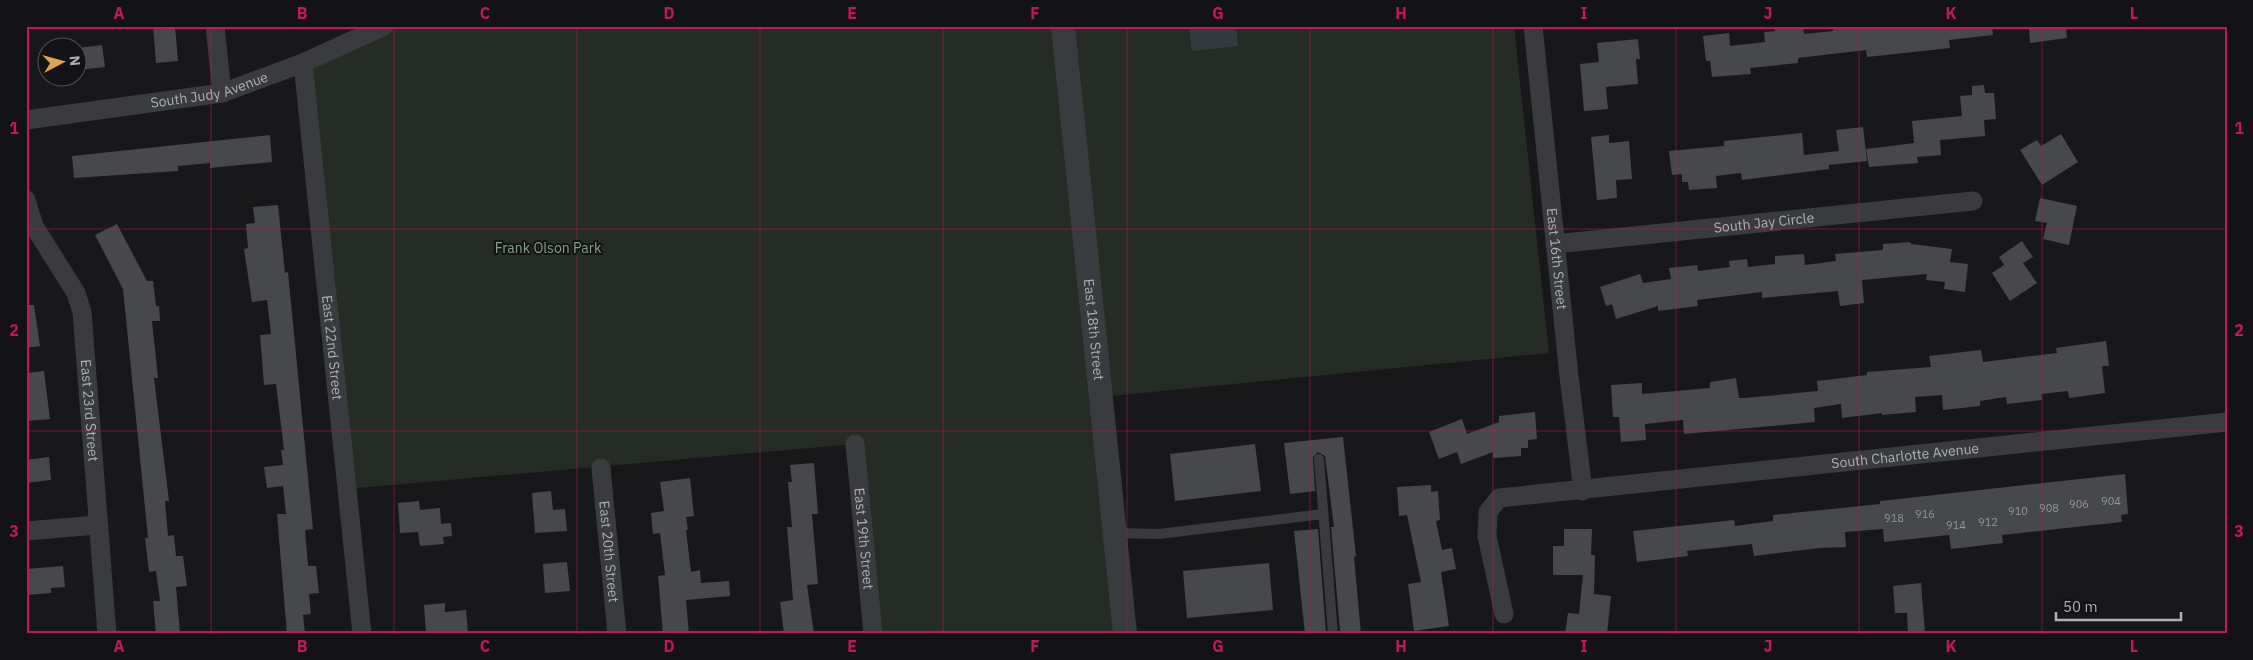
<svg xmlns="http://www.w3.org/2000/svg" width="2253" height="660" font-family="'IBM Plex Sans',sans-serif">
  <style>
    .green { fill: #252c25 }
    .water { fill: #333b41 }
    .building { fill: #47484c }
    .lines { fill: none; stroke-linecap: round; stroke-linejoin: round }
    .service { stroke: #393b3e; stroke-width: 10 }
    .minor { stroke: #393b3e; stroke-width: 19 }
    .tertiary { stroke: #393b3e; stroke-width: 24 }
    .grid { fill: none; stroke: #c2185b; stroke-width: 1; stroke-opacity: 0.55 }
    .labels { text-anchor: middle; stroke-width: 4; stroke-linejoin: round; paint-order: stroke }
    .number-label { font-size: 11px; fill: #93969d }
    .street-label { font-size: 14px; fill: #acb0b8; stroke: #131315 }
    .park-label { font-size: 14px; fill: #85a185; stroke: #131315 }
    .neatline { fill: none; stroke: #c2185b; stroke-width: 2 }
    .grid-label { font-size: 16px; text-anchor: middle; font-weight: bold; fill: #c2185b }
  </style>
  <rect width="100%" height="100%" fill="#18181a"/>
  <!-- green -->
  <path class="green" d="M384,26H1514L1549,353L1101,397L1125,634H873L854,444L347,489L303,63Z"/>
  <!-- water -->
  <path class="water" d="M1189,26H1236L1238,46L1192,51Z"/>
  <!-- building -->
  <path class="building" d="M153,26H175L178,61L156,63Z
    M1774,26H1803L1804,34L1833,31L1832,26H1902V28L1992,26L1993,35L1949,40L1950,48L1867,57L1866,50L1798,58V63L1750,68L1751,74L1712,77L1710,61H1706L1703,36L1729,33L1730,46L1765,42L1764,32L1775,31Z
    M2029,26H2066L2067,38L2030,43Z
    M1638,39L1640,59H1636L1638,84L1606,87L1608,109L1584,111L1580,64L1599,62L1597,43Z
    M102,45L105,67L78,70V48Z
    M1984,85L1985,93H1994L1996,119L1984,120L1985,136L1940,140L1941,155L1917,157L1918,163L1869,167L1866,149L1914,143L1912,121L1962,116L1960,96L1972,95V86Z
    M1863,127L1867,161L1829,165V169L1742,180L1741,173L1716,176L1717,188L1689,190L1688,182H1682V174L1672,175L1669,151L1724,146V141L1802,133L1804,155L1839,151L1836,130Z
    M2061,134L2078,162L2042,185L2020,150L2037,140L2041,146Z
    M270,135L272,162L210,168V163L178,166V171L74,178L72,156Z
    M1609,135V143L1629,141L1632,179L1616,180L1617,198L1597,200L1591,137Z
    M2040,198L2077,206L2069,245L2043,239L2047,223L2035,221Z
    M278,205L285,273L288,272L313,529L305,530L308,566H316L319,593L309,594L311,614L303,615L305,634H287L277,514H286L283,486L267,488L264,467L283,465L281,450H284L276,384L264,385L260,335L271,334L267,300L252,302L244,249L248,248L246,224L255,223L253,207Z
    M117,224L147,281H153L156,306H159L160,321H152L158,378H154L169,501H165L168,536L174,535L176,556H183L187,586L176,587L180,633L156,634L153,601H160L156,571L149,572L145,538H148L123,289L95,235Z
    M2022,241L2033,257L2023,263L2037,283L2010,301L1992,273L2004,265L1999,257Z
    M1910,242L1911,244L1952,249L1950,262L1968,264L1965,292L1944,289L1945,282L1926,280L1927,274L1862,280L1864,303L1840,306L1838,291L1762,298V292L1697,300L1698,306L1658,311V306L1616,319L1612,304L1606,306L1600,287L1640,274L1643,283L1671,279L1669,268L1697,265L1698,271L1730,267L1729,261L1747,259L1748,267L1775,264V256L1804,254L1805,265L1836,261L1835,254L1883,250V244Z
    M26,305H34L40,346L26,348Z
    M2106,341L2109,366H2102L2105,393L2069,398L2068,391L2041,394L2042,400L2007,404L2006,397L1980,401V406L1943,410L1942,395L1915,397L1916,412L1882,415V413L1842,418L1841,404L1814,408L1815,422L1684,434L1683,420L1645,424L1646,440L1621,442L1619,417H1613L1611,385L1642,383V394L1710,388V382L1736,378L1739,398H1745L1818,391L1817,381L1867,375V372L1931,367L1929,356L1981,350L1983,362L2057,353L2056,348Z
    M44,371L50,419L26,421V373Z
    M1535,412L1537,439L1528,440V448H1521V456L1493,458V452L1461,464L1457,452L1439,459L1429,432L1462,419L1467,434L1499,422V416Z
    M1343,437L1356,556L1354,557L1361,634H1345V631H1340L1331,527H1334L1325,456L1318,452L1313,457L1315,491L1290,494L1284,443Z
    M1255,444L1261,491L1175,501L1170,454Z
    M49,457L51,480L26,483V460Z
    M814,463L818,514H812L818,584L807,585L814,634H784L780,602L793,600L787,527H792L788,482H792L790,465Z
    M2125,474L2128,514L2121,515L2122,522L2002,535L2003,543L1951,549L1949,535L1884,542L1883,529L1845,532L1846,547L1820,548L1754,556L1752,544L1687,551L1688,556L1637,562L1633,531L1734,520L1735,526L1773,521V515L1880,504V501Z
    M690,478L694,516L686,517L688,530H686L691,572L700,570L701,583L729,581L730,596L686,600L689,634H663L658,576L665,575L660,533L653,534L651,513L664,511L660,482Z
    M1431,485V492L1438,491L1440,520L1436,521L1442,550L1452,548L1456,569L1441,572L1449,626L1414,631L1408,584L1421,582L1407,515L1399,516L1397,487Z
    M551,491L553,510L565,509L567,531L535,533L532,493Z
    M419,501L420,510L440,508L441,524L451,523L452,536L443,537L444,544L420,546L418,532L400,533L398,503Z
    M1318,529L1326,633L1305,634L1294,531Z
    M1564,529H1592L1591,555H1595L1594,594L1611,596L1607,634L1588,632L1587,634H1565L1568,613L1579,614L1583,575H1553V546H1564Z
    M567,562L570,591L545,593L543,564Z
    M1269,563L1273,610L1187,618L1183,571Z
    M63,566L65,587L51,588V593L26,595V569Z
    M1921,583L1925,633L1908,634L1907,613H1895L1893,586Z
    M445,603V612L466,610L468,634H426L424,605Z"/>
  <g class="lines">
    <!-- service -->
    <path class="service" d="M1319,459L1333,634
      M1115,533L1159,534L1323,514"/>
    <!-- minor -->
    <g class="minor">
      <path d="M215,26L222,93"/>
      <path id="s1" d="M1533,26L1569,376L1583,491"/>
      <path id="s2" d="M303,63L362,634"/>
      <path id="s3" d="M26,120L222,93L303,63L384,26"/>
      <path id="s4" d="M26,200L34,226L76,293L82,312L107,634"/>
      <path id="s5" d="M1555,244L1973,201"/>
      <path id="s6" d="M855,444L873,634"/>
      <path id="s7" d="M601,468L617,634"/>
      <path d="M26,531L97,525"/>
      <path id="s8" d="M1504,614L1487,536L1488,512L1499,498L2227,422"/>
    </g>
    <!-- tertiary -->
    <path class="tertiary" id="s9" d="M1063,26L1125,634"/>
  </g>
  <!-- grid -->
  <path class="grid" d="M211,26V634M394,26V634M577,26V634M760,26V634M943,26V634M1127,26V634M1310,26V634M1493,26V634M1676,26V634M1859,26V634M2042,26V634M26,229H2227M26,431H2227"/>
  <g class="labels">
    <!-- number labels -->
    <g class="number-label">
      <text x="2111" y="505">904</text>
      <text x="2079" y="508">906</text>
      <text x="2049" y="512">908</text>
      <text x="2018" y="515">910</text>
      <text x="1925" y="518">916</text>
      <text x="1894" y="522">918</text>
      <text x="1988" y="526">912</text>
      <text x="1956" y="529">914</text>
    </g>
    <!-- street labels -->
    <g class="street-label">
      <text dy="5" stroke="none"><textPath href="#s3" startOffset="186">South Judy Avenue</textPath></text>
      <text dy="5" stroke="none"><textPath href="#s5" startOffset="210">South Jay Circle</textPath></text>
      <text dy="5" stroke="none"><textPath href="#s1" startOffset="234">East 16th Street</textPath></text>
      <text dy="5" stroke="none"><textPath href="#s9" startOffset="305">East 18th Street</textPath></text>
      <text dy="5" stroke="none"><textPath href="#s2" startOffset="286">East 22nd Street</textPath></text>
      <text dy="5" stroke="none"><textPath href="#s4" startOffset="225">East 23rd Street</textPath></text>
      <text dy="5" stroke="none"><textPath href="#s8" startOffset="530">South Charlotte Avenue</textPath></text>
      <text dy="5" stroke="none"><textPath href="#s6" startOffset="95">East 19th Street</textPath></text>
      <text dy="5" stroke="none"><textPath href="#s7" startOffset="84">East 20th Street</textPath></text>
    </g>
    <!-- park labels -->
    <g class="park-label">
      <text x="548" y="253">Frank Olson Park</text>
    </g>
  </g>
  <!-- border -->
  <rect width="2253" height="660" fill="none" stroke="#131315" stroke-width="55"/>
  <!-- north arrow -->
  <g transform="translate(62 62) rotate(84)"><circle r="24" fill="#131315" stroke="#505256"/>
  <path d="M0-4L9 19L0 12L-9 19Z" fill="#dea54c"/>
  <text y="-8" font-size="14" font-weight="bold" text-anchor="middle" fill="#acb0b8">N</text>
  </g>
  <!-- scale -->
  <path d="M2056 612v8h125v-8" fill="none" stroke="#acb0b8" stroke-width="2.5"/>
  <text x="2063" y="612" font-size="15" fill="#acb0b8" stroke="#131315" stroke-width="4" paint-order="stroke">50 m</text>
  <rect x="28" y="28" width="2198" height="604" class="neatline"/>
  <g class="grid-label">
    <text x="119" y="19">A</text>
    <text x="302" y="19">B</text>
    <text x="485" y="19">C</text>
    <text x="669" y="19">D</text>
    <text x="852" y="19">E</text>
    <text x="1035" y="19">F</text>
    <text x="1218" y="19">G</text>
    <text x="1401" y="19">H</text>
    <text x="1584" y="19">I</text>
    <text x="1768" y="19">J</text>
    <text x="1951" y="19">K</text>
    <text x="2134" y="19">L</text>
    <text x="14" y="134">1</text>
    <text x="2239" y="134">1</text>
    <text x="14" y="336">2</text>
    <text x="2239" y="336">2</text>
    <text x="14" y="537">3</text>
    <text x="2239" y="537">3</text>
    <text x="119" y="652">A</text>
    <text x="302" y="652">B</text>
    <text x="485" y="652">C</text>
    <text x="669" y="652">D</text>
    <text x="852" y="652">E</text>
    <text x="1035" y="652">F</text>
    <text x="1218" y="652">G</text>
    <text x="1401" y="652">H</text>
    <text x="1584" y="652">I</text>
    <text x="1768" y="652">J</text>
    <text x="1951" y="652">K</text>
    <text x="2134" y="652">L</text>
  </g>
</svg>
